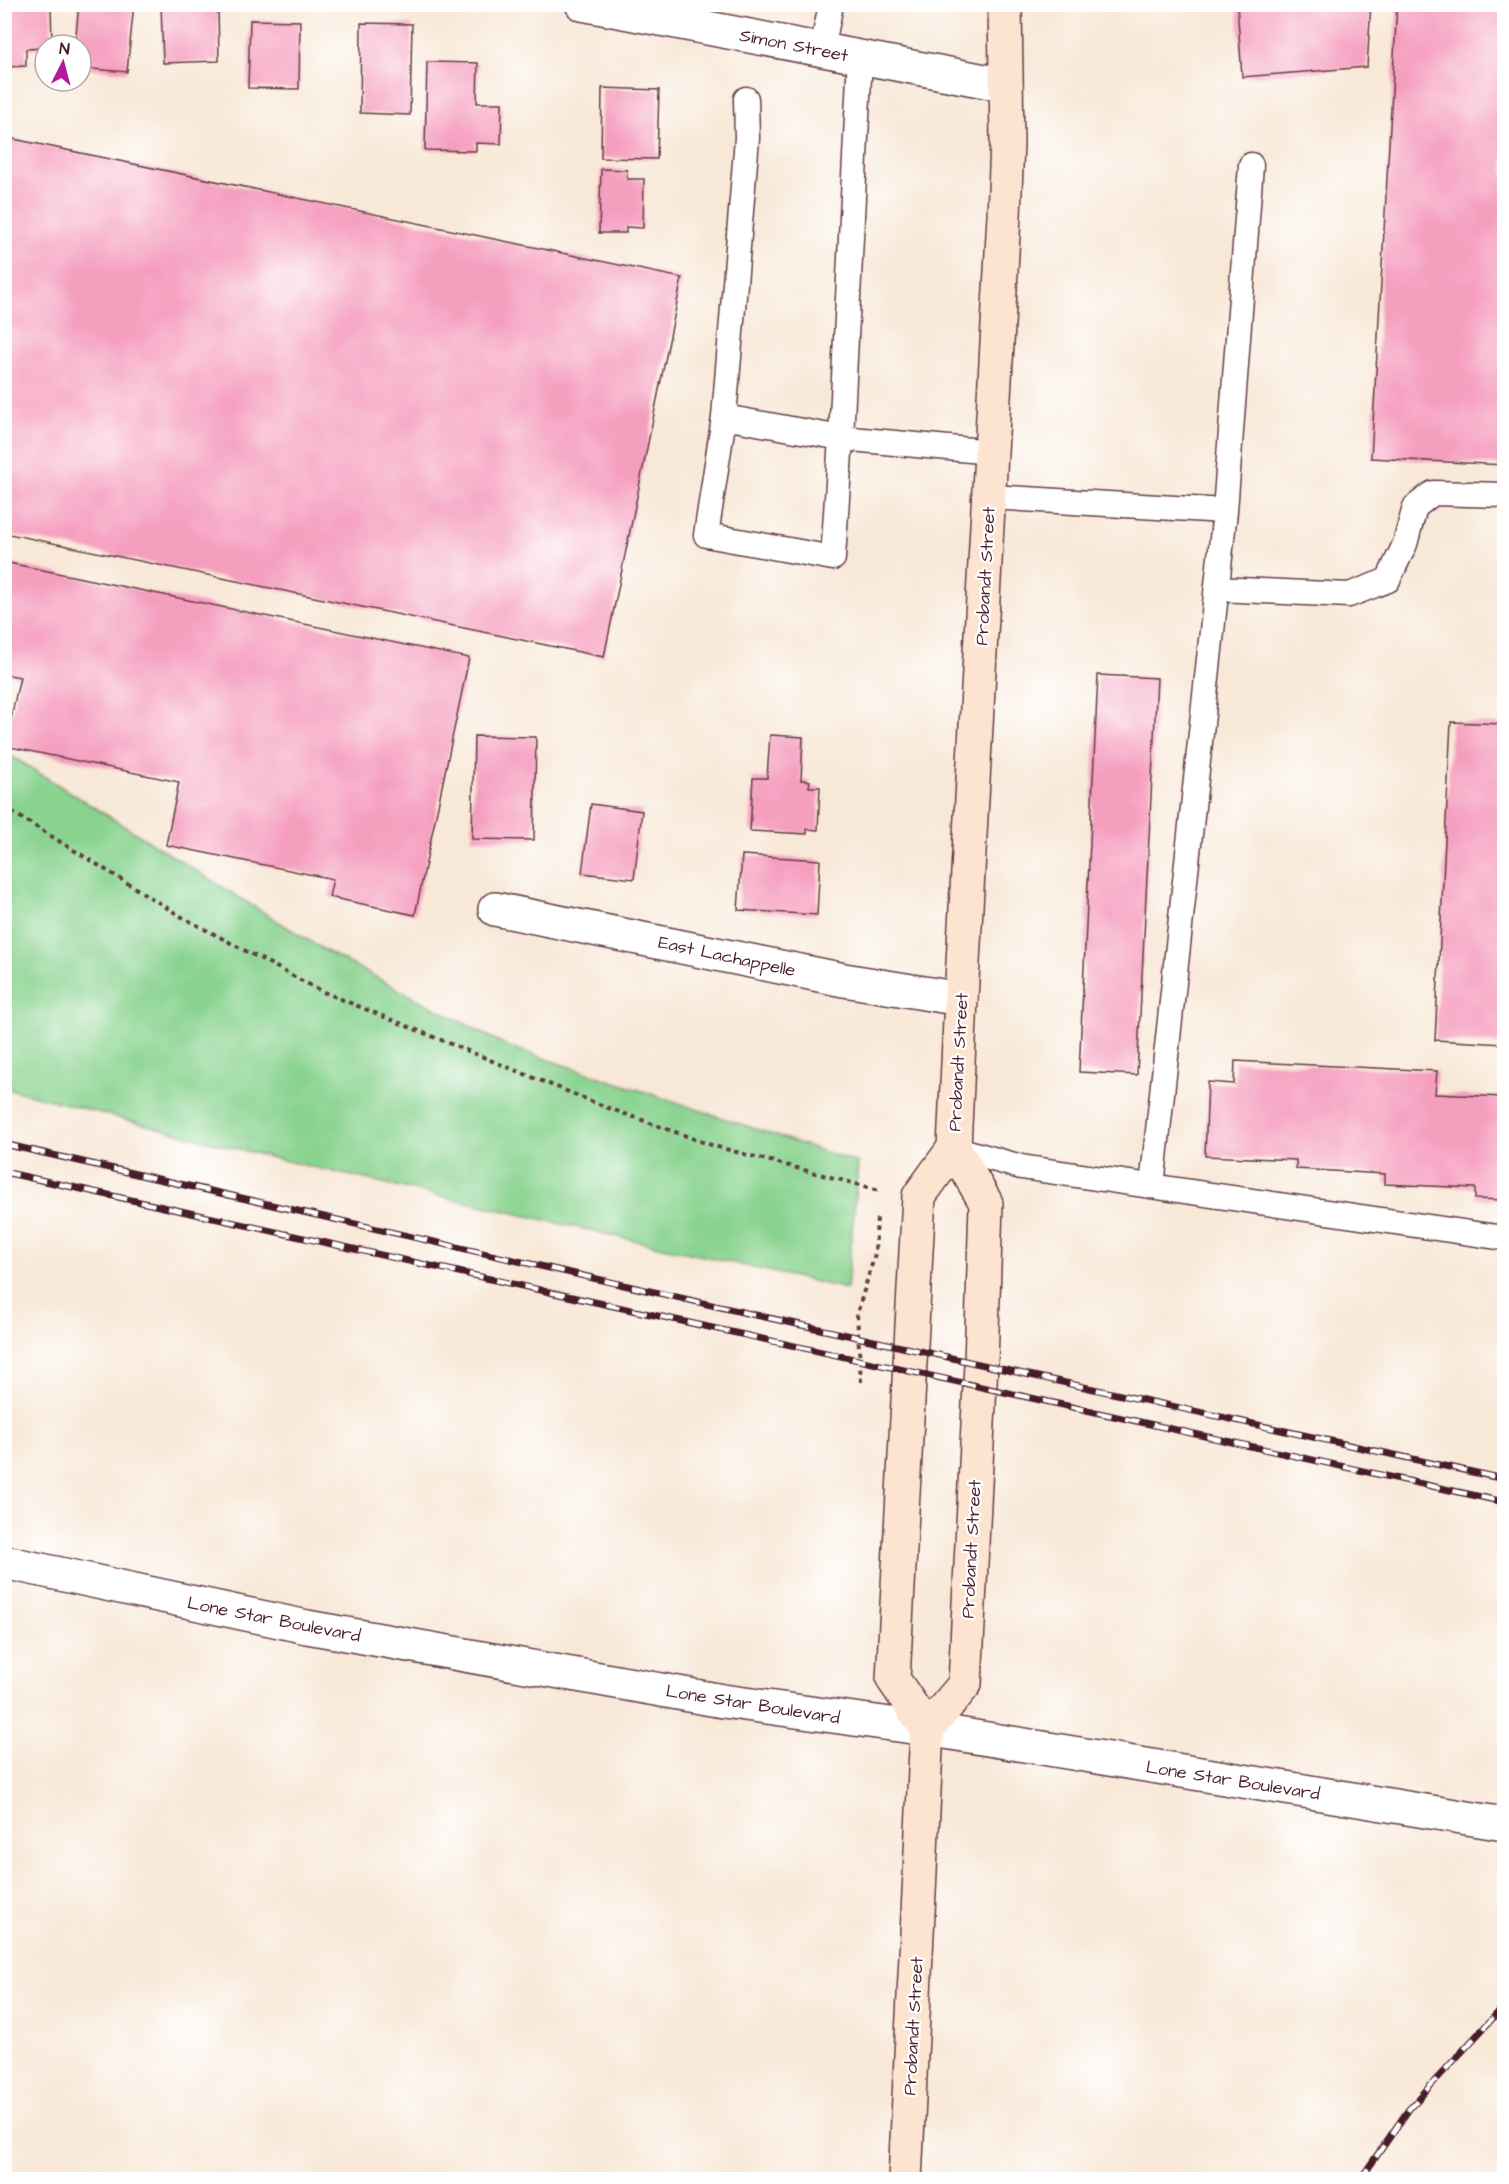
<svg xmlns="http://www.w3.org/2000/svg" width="1509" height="2184" font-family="'Architects Daughter',sans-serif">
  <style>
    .green { fill: #89d38f; stroke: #6a795d; stroke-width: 1.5 }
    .building { fill: #f59fbf }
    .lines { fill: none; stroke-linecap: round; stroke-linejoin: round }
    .service-casing { stroke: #643d45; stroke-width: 27 }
    .minor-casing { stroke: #643d45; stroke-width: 36 }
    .secondary-casing { stroke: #643d45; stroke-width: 36 }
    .path { stroke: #643d45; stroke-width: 4; stroke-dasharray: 4.5 4.5; stroke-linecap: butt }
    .service { stroke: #fff; stroke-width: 24 }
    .minor { stroke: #fff; stroke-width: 33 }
    .secondary { stroke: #fde4d0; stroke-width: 33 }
    .rail-casing { stroke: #4a1f2b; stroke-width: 7 }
    .rail { stroke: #fff; stroke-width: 4.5; stroke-dasharray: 14; stroke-linecap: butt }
    .labels { text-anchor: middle; stroke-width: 4.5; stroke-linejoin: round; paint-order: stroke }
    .street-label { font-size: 18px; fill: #4a1f2b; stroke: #fff }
  </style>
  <rect width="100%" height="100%" fill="#fff"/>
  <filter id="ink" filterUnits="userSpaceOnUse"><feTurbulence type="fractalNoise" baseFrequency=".0167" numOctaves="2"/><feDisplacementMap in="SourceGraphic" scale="12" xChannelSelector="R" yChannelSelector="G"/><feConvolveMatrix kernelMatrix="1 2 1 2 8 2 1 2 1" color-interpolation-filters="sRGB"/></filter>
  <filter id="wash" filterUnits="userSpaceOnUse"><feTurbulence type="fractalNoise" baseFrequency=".008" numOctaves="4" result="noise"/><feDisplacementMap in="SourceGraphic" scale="24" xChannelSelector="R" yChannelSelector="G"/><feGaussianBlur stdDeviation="1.35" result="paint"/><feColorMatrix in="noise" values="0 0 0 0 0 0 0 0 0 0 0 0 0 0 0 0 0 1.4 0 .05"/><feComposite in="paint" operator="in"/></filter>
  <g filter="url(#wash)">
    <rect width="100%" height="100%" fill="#f8e8d7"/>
    <!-- green -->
    <path class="green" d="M5,752L324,950L507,1046L858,1163L847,1289L269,1157L5,1088Z"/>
    <g id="blocks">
      <!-- building -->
      <path class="building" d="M4,4H51L52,45H45V48L26,49V66L4,67Z
        M79,4H134L127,72L81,68V45H75Z
        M161,4H218L219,61L163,63Z
        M1237,4H1371L1367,67L1242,77Z
        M1397,4H1504V465L1371,458Z
        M250,20L300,21L299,89L248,88Z
        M361,23L412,24L410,115L360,113Z
        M427,62L478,63L477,103H502L501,144L476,143V151L425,150Z
        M602,88L659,90L657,159L601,158Z
        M4,137L682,278L604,657L4,533Z
        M601,169L627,170V179H644L643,228L626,227V233H599Z
        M4,562L469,658L415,915L329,897L333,879L166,845L179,782L5,746L20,677L4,674Z
        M1098,675L1157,678L1137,1075L1079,1072Z
        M1451,722L1504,724V1044L1435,1040Z
        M770,735L803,737L801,780L810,781L809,787H820L818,830L807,829V834L750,831L753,778H767Z
        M474,736L536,737L534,840L472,839Z
        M591,804L642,811L634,879L582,873Z
        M742,855L820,860L817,915L738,910Z
        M1235,1061L1437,1071L1435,1094L1504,1097V1200L1475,1199V1188L1385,1184V1174L1296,1169V1160L1205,1156L1208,1082L1234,1084Z"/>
    </g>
  </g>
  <g filter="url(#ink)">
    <use href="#blocks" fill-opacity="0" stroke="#643d45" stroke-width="1.5"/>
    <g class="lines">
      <!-- service casing -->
      <g class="service-casing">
        <path id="service" d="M822,50L831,4
          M860,57L841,438L992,452
          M724,417L706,535L833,558L841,438L724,417L747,138L746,99
          M990,497L1225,511
          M1217,589L1349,595L1388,580L1405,544L1415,507L1433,493L1504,495
          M954,1148L1021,1167L1504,1238
          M1152,1186L1225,511L1251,165"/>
      </g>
      <!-- minor casing -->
      <g class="minor-casing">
        <path id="minor" d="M582,4L1006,85
          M495,909L844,980L961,999
          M4,1562L307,1627L723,1701L927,1729L1504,1824"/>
      </g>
      <!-- secondary casing -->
      <g class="secondary-casing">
        <path id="secondary" d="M927,1729L965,1684L981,1364L986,1203L954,1148L961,999L1004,216L1007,143L1005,4
          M905,2180L927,1729L893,1679L919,1196L954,1148"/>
      </g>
      <!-- path -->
      <path class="path" d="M4,807L182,917L321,991L603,1106L714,1146L879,1190
        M861,1382L857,1314L875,1254L877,1217"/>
      <!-- service -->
      <use href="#service" class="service"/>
      <!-- minor -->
      <use href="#minor" class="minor"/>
      <!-- secondary -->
      <use href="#secondary" class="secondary"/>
      <!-- rail casing -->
      <g class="rail-casing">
        <path id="rail" d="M4,1144L751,1314L1504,1479
          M4,1172L1504,1502
          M1360,2180L1409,2109L1504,2006"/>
      </g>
      <!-- rail -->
      <use href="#rail" class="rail"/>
    </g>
  </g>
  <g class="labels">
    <!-- street labels -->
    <g class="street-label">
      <text transform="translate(794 45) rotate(11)" y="6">Simon Street</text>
      <text transform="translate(985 576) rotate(-87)" y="6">Probandt Street</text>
      <text transform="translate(727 956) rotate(12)" y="6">East Lachappelle</text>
      <text transform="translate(958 1062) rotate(-87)" y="6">Probandt Street</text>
      <text transform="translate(971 1549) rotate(-87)" y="6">Probandt Street</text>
      <text transform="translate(274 1619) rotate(11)" y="6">Lone Star Boulevard</text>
      <text transform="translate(753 1704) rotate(9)" y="6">Lone Star Boulevard</text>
      <text transform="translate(1233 1780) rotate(9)" y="6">Lone Star Boulevard</text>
      <text transform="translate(913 2026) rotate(-87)" y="6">Probandt Street</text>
    </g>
  </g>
  <!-- margin -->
  <rect width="1509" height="2184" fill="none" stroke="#fff" stroke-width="24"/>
  <!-- north arrow -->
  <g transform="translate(63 63) rotate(6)"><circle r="28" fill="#ffffff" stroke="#b7a5aa" stroke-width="1.5"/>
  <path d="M0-4.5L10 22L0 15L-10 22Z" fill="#b5179e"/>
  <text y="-9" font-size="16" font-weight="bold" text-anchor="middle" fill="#4a1f2b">N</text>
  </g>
</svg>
